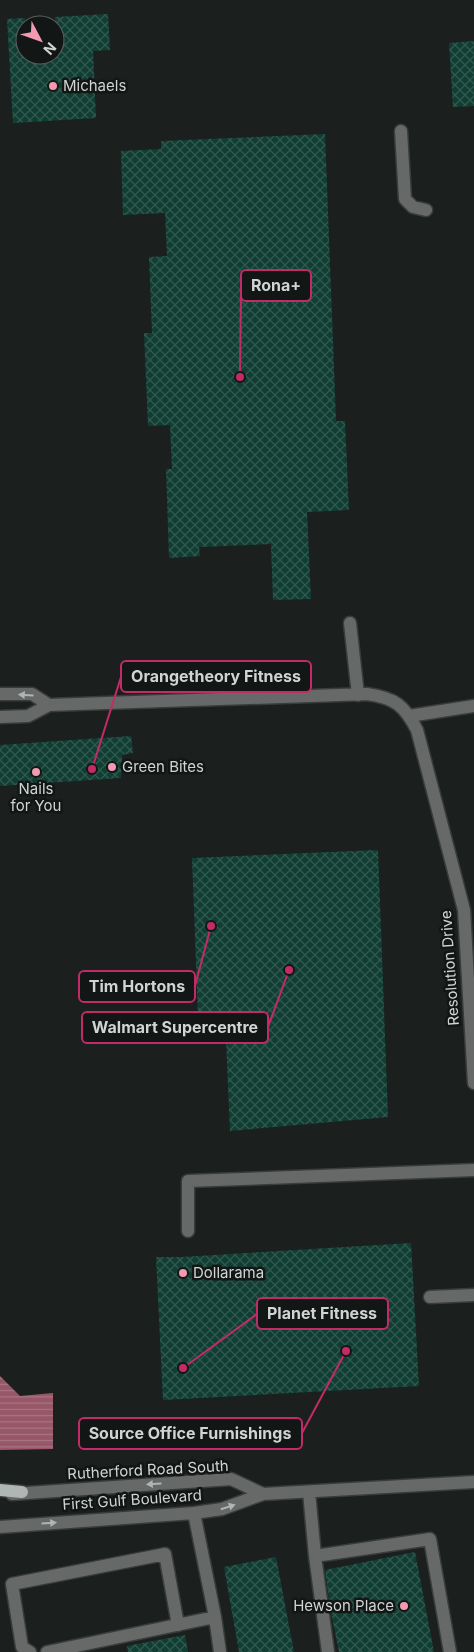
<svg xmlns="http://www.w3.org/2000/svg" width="474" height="1652" font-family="Inter,sans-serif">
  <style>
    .water { fill: url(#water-rules) }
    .building { fill: url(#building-cross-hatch) }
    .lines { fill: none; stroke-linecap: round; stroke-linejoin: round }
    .minor-casing { stroke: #383d3b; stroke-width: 15 }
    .major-casing { stroke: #383d3b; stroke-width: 15 }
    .minor { stroke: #676968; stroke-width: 12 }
    .major { stroke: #b0b6b4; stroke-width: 12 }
    .oneway { fill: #b0b4b3 }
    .poi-dot { fill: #f19ab1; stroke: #121615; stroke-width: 2 }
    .labels { text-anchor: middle; stroke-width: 5; stroke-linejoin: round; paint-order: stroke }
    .poi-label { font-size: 15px; fill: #d0d4d3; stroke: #121615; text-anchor: start }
    .street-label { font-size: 15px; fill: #d0d4d3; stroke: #121615 }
    .leader { fill: none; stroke: #c32b67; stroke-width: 2 }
    .callout-dot { fill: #c32b67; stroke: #121615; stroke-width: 2 }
    .callout { fill: #121615; stroke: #c32b67; stroke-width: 2 }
    .callout-label { font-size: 16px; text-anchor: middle; font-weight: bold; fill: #d0d4d3 }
  </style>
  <defs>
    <pattern id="water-rules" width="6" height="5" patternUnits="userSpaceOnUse" patternTransform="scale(1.25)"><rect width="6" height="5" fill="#975768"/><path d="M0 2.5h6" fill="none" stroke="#a97684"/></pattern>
    <pattern id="building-cross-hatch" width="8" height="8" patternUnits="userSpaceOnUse" patternTransform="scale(1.25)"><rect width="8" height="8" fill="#103e33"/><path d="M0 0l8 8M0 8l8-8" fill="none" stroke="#325950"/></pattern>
  </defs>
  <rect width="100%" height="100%" fill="#1b201e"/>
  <!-- water -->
  <path class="water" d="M0,1376L20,1396L53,1393V1449L0,1450Z"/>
  <!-- building -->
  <path class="building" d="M108,14L110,50L93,51L96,118L13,123L7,19L25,18V55H55V17Z
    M474,41V106L453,107L449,43Z
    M325,134L336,421H345L349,510L307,512L311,599L273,600L271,544L199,547L200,556L169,558L166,469H172L170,425L148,426L144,333H152L149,257L167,256L165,213L123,215L121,151L161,149V141Z
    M131,736L133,753L122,755L121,778L0,786V745Z
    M378,850L388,1117L230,1131L226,1040L199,1042L192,858Z
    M411,1243L419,1386L163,1400L156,1257H181Z
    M415,1552L434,1652H339L330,1608L325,1570Z
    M276,1557L294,1652H239L224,1567Z
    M185,1635L188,1652H128L127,1646Z"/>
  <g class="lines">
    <!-- minor casing -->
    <g class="minor-casing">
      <path id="minor" d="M401,131L405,199L413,207L426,210
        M350,623L358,695
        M0,694H32L49,705
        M409,716L474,706
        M0,717L28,716L49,705L367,694C395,698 404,705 417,730L464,910L474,1083
        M188,1231V1181L474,1170
        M430,1297L474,1295
        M309,1492L315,1556L328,1652
        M12,1494L231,1479L263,1494L474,1482
        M194,1513L215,1617L220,1652
        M0,1527L194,1513L222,1509L263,1494
        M315,1556L430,1539L450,1652
        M30,1652L22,1647L12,1584L165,1554L178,1625
        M47,1652L215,1617"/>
    </g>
    <!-- major casing -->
    <g class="major-casing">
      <path id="major" d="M0,1490L22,1492"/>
    </g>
    <!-- minor -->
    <use href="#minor" class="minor"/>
    <!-- major -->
    <use href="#major" class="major"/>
  </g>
  <!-- one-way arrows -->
  <defs><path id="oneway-solid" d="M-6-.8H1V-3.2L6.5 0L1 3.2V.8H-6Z" transform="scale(1.25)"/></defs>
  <g class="oneway">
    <use href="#oneway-solid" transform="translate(26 695) rotate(-176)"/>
    <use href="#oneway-solid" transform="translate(154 1484) rotate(176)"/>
    <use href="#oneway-solid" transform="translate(228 1507) rotate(-18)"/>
    <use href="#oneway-solid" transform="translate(49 1523) rotate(-4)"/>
  </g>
  <!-- markers -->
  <g class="poi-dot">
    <circle cx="53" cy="86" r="5"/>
    <circle cx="112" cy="767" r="5"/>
    <circle cx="36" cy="772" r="5"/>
    <circle cx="183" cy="1273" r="5"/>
    <circle cx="404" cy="1606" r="5"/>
  </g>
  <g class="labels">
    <!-- poi labels -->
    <g class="poi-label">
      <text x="63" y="91">Michaels</text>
      <text x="122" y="772">Green Bites</text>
      <text x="36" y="794" text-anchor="middle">Nails<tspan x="36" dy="17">for You</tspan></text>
      <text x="193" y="1278">Dollarama</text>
      <text x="394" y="1611" text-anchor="end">Hewson Place</text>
    </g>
    <!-- street labels -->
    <g class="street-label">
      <text transform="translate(450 968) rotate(-94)" y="5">Resolution Drive</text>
      <text transform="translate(148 1470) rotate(-3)" y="5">Rutherford Road South</text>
      <text transform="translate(132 1500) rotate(-4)" y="5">First Gulf Boulevard</text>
    </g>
  </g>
  <!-- callouts -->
  <path class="leader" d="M240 377L241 285M92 769L121 677M211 926L195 986M289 970L268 1027M183 1368L257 1314M346 1351L302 1433"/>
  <g class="callout-dot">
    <circle cx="240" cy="377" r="5"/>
    <circle cx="92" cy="769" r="5"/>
    <circle cx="211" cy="926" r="5"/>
    <circle cx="289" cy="970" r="5"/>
    <circle cx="183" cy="1368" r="5"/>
    <circle cx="346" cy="1351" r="5"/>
  </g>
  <g class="callout">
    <rect x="241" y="270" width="70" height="31" rx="5"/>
    <rect x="121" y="661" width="190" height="31" rx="5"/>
    <rect x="79" y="971" width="116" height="31" rx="5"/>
    <rect x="82" y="1012" width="186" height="31" rx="5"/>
    <rect x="257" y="1298" width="131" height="31" rx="5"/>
    <rect x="79" y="1418" width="223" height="31" rx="5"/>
  </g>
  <g class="callout-label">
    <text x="276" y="291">Rona+</text>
    <text x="216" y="682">Orangetheory Fitness</text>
    <text x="137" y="992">Tim Hortons</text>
    <text x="175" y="1033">Walmart Supercentre</text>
    <text x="322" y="1319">Planet Fitness</text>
    <text x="190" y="1439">Source Office Furnishings</text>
  </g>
  <!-- north arrow -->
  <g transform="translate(40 40) rotate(131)"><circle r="24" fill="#121615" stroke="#5e6261"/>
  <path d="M0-4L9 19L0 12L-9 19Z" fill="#f19ab1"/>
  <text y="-8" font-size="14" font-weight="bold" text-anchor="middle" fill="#d0d4d3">N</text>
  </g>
</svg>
